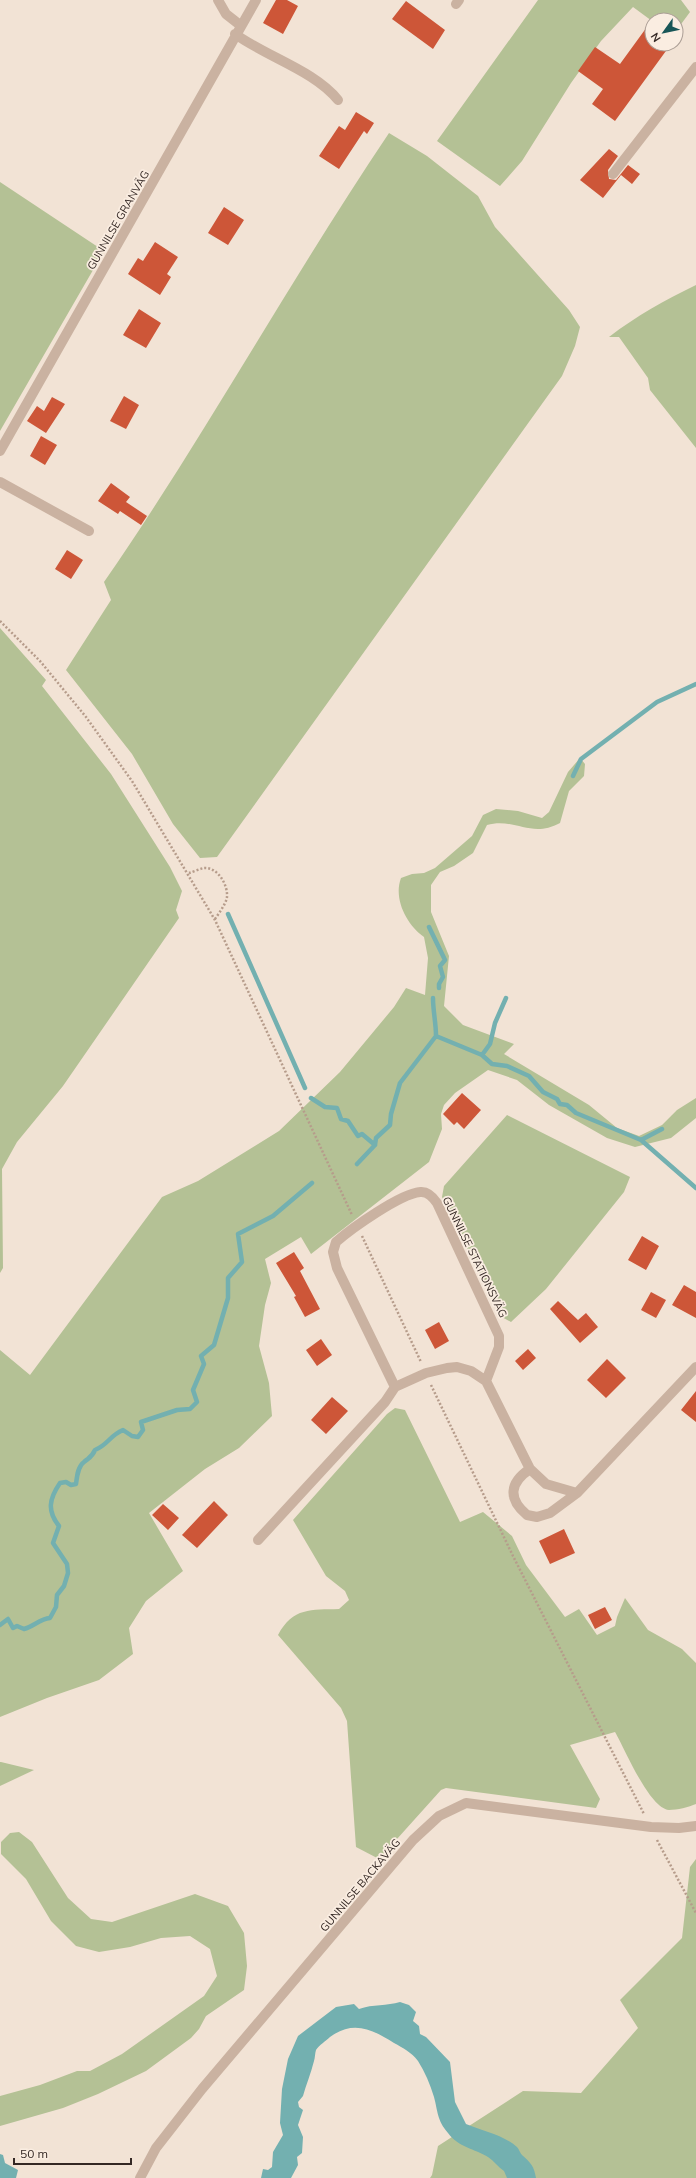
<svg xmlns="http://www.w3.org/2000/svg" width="696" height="2178" font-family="Mulish,sans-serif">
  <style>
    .green { fill: #b4c195 }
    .water { fill: #73b0b0 }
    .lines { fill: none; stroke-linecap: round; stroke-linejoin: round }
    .stream { stroke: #73b0b0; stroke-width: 4.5 }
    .building { fill: #cd5638 }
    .path { stroke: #b69c8b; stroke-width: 2.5; stroke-dasharray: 2 2; stroke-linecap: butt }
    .minor { stroke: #cab2a1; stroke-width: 10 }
    .labels { text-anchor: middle; stroke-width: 3.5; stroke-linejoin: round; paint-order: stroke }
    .street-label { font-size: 11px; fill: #342824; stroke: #faede1 }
  </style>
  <rect width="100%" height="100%" fill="#f2e3d5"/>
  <!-- green -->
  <path class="green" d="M538,0H681L690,12L676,31V20L652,21L633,7L601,41L571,83L522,161L500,186L437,141Z
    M389,133L427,156L478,196L495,227L569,310L580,327L575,346L562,376L217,857L200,858L173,824L132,754L66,670L111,600L104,582C205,436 290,280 389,133Z
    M0,182L104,251L0,431Z
    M696,285V448L650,390L648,378L619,337H609C636,316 665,300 696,285Z
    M0,628L46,680L42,686L111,774L170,867L182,891L176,910L179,918L63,1086L17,1142L2,1169L3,1268L0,1273Z
    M580,758L585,764L584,776L569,791L560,823C531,839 514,817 487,825L473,853L454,866L440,872L431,885V912L449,956L444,1006L463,1025L514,1044L504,1054L589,1105L617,1128L639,1136L662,1125L677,1110L696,1098V1118L671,1138L635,1147L607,1138L549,1105L517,1080L488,1070L455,1093L444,1105L441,1114L442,1129L429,1162L311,1254L301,1237L265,1259L271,1283L265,1305L259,1346L269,1383L272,1416L239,1448L205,1469L149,1513L183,1571L146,1601L129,1628L133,1654L99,1680L47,1698L0,1717V1350L30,1375L162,1197L198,1181L279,1131L340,1072L394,1007L406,988L425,995L428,958L424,937C407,925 393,899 401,878L412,874L424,873L435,868L472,836L483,815L496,809L518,811L542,818L549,812L568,772Z
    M507,1115L630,1177L624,1192L546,1289L511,1322L500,1316L442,1197L444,1186Z
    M395,1408L405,1410L460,1522L483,1512L512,1536L526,1565L565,1617L579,1609L597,1635L615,1626L617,1617L625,1598L648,1630L682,1649L696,1663V1804C689,1807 677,1810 669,1810C649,1808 625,1749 615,1732L570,1745L600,1799L596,1808L446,1788L441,1790L379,1859L356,1847L347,1721L341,1708L278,1635C293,1607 311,1610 339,1609L349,1600L345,1591L326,1576L293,1520L387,1414Z
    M0,1762H1L34,1770L0,1786Z
    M19,1832L32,1842L68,1898L91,1919L112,1922L195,1894L228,1906L244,1933L247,1966L244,1990L206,2016L199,2029L191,2038L146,2071L98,2094L63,2108L0,2126V2096L40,2085L77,2071H90L122,2054L204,1996L217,1976L210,1949L190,1936L161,1938L130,1947L99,1952L76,1946L51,1921L26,1879L1,1854V1842L10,1833Z
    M696,1859V2178H430L432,2175L438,2146L523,2091L581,2093L638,2028L620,2000L682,1938L690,1867Z"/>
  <!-- water -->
  <path class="water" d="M400,2002L409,2005L416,2012L413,2021L419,2026L420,2034L426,2037L450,2062L455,2102L466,2124C482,2131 504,2135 517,2147C519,2149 520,2153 522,2155C531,2163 534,2166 536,2178H507L504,2171C498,2167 494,2161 488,2157C475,2149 458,2147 448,2133C437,2120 438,2112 434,2097C430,2084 425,2072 418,2061C411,2052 403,2048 394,2043C372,2029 353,2020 330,2037C326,2041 319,2045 316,2050C315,2053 315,2058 314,2061C311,2073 306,2085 303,2096L298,2102L299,2107L303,2110L298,2125L303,2137L302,2153L297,2157L298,2165L291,2178H261L263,2169L268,2170L272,2167L273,2152L283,2135L280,2123L282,2089L288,2059L298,2036L336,2007L354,2004L359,2009C373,2004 387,2006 400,2002Z
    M0,2154L3,2155L5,2163L18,2170L16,2178H0Z"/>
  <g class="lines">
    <!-- stream -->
    <path class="stream" d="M573,776L581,759L657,702L696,684
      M228,914L305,1088
      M429,927L445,960L440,966L443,977L439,984V988
      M436,1036L482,1055L492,1064L507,1066L529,1076L543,1092L557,1099L560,1104L567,1105L576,1113L641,1140L696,1188
      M482,1055L490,1044L495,1023L506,998
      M311,1098L325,1107L337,1108L341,1119L348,1121L358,1136L362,1134L375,1145
      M641,1140L662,1129
      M357,1164L375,1145L376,1138L390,1125L391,1114L400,1083L436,1036C436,1023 433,1011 433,998
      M0,1625L8,1619L13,1628L17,1626L24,1629C34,1626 40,1619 50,1618L56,1607L57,1595L64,1586L68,1573L67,1564L53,1543L59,1526C47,1511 49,1499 60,1483L66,1482L71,1485L76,1484C77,1476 78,1466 84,1462C90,1457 92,1457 95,1450C109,1444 109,1436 123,1430L132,1436L138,1437L143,1430L141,1422L177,1410L190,1409L197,1402L193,1390L204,1364L201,1356L214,1345L228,1298V1278L242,1262L238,1234L273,1216L312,1183"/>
  </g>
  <!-- building -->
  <path class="building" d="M276,0H287L298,6L283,34L263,23Z
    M406,1L445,30L433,49L392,19Z
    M652,20V44H671L615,121L592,104L603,89L578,71L595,47L620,64Z
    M356,112L374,123L367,134L364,131L339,169L319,156L339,126L345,130Z
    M609,149L618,156L608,170L609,179L616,180L628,165L640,174L632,184L621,175L603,198L580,180Z
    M224,207L244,220L228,245L208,233Z
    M155,242L178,257L167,274L171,277L160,295L128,274L138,258L143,261Z
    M139,309L161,323L146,348L123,335Z
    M124,396L139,405L126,429L110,421Z
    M52,397L65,404L46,433L27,421L37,406L44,411Z
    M41,436L57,445L45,465L30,456Z
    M111,483L130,497L126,502L147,516L141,525L120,511L118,514L98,501Z
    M67,550L83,560L71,579L55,569Z
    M462,1093L481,1110L464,1129L457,1122L454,1125L443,1114Z
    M642,1236L659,1246L646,1270L628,1260Z
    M294,1252L304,1268L300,1271L320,1309L305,1317L294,1297L296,1296L276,1263Z
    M684,1285L696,1292V1318L672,1305Z
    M651,1292L666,1300L656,1318L641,1310Z
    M558,1301L578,1320L586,1313L598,1327L580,1343L550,1309Z
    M439,1322L449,1341L435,1349L425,1330Z
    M321,1339L332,1355L317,1366L306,1350Z
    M528,1349L536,1358L523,1370L515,1361Z
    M607,1359L626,1378L606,1398L587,1380Z
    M696,1391V1422L681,1410Z
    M332,1397L348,1411L326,1434L311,1420Z
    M214,1501L228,1515L197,1548L182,1535Z
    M163,1504L179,1518L168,1530L152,1515Z
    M564,1529L575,1553L550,1564L539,1541Z
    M605,1607L612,1620L595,1629L588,1615Z"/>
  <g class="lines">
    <!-- path -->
    <path class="path" d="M0,621L40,661L86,717L132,781L215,920L352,1215
      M189,873C193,872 199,869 204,868C218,867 228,885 227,897C226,904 219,913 215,919
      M362,1236L421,1362
      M431,1385L513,1556L644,1814
      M657,1840L696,1913"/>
    <!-- minor -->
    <path class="minor" d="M218,0L226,14L240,25
      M456,4L459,0
      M235,34C267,57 315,71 338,100
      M613,174L696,67
      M0,451L256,0
      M0,482L89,531
      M395,1387L337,1268L333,1252L336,1242C352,1228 400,1194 420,1192C428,1191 433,1197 437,1203L499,1336V1347L486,1381
      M530,1469C509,1483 508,1499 527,1515L537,1517L550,1513L577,1493L696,1367
      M258,1540L385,1402L395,1387L426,1373L447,1368L457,1367L471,1371L486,1381L530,1469L546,1484L577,1493
      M140,2178L156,2148L202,2089L413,1840L439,1816L466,1803L651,1827L679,1828L696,1826"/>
  </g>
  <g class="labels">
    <!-- street labels -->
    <g class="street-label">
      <text transform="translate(118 220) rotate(-60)" y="4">GUNNILSE GRANVÄG</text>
      <text transform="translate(475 1257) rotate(64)" y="4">GUNNILSE STATIONSVÄG</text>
      <text transform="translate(360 1885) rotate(-50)" y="4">GUNNILSE BACKAVÄG</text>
    </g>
  </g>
  <!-- north arrow -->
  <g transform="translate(664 32) rotate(237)"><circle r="19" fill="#faede1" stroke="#ab9e95"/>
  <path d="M0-3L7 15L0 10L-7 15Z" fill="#185657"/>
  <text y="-6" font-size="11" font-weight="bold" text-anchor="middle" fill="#342824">N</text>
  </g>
  <!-- scale -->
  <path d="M14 2158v6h117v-6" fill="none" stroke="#342824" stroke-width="2"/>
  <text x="20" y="2158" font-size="12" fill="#342824" stroke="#faede1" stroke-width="3" paint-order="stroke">50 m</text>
</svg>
